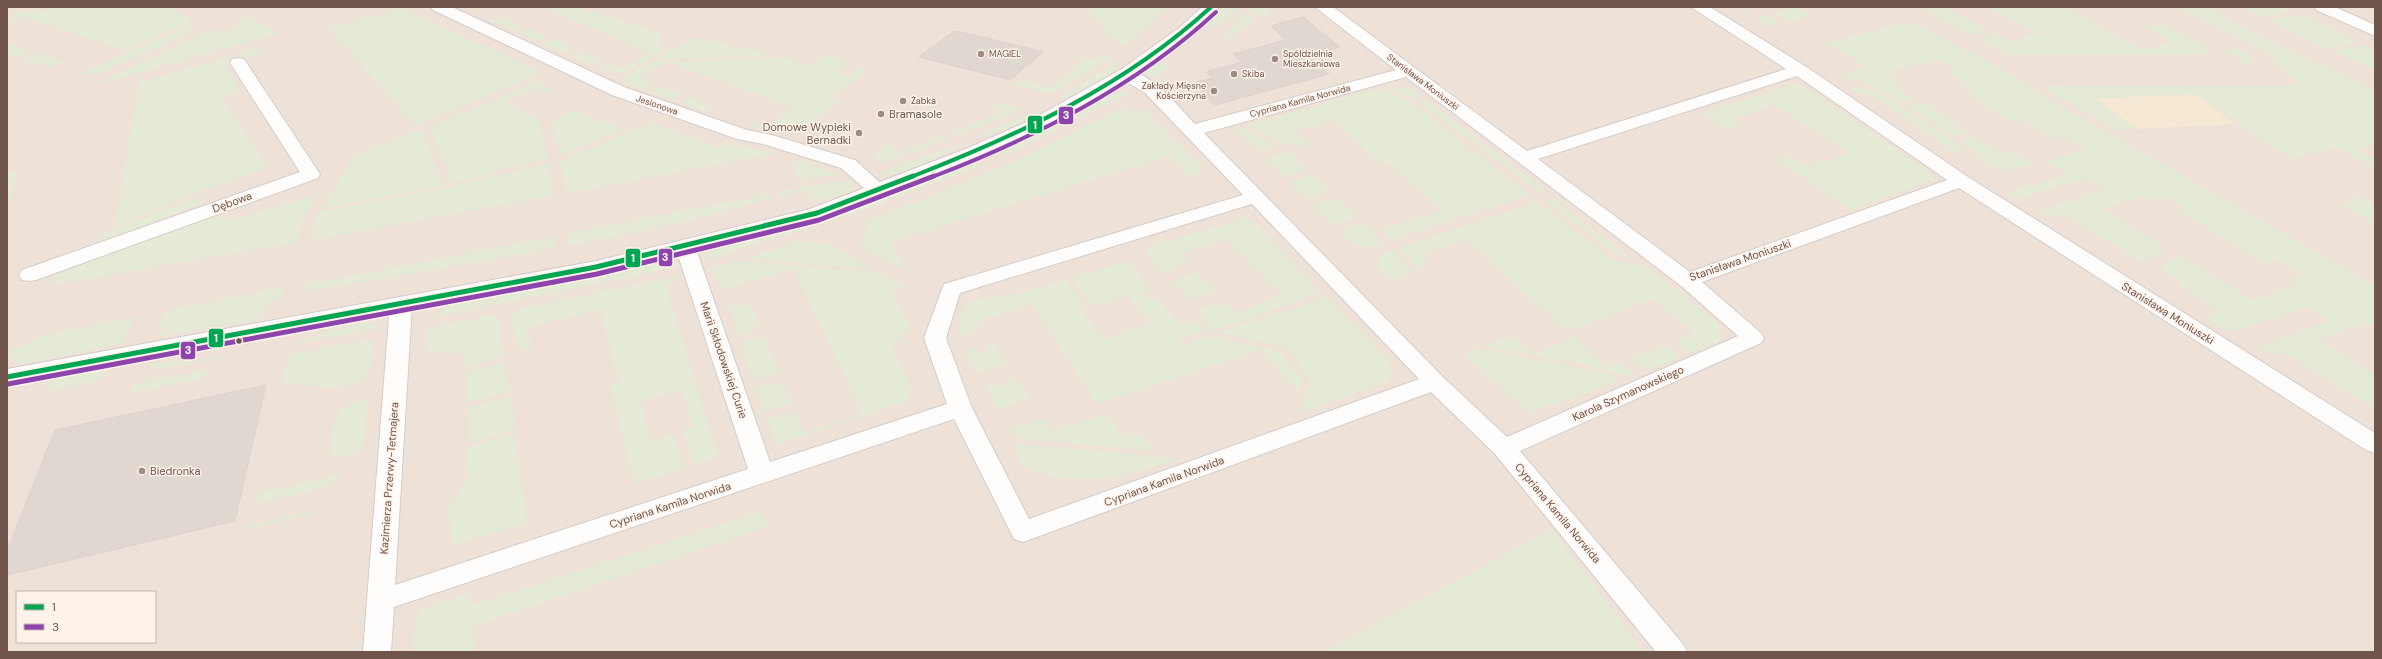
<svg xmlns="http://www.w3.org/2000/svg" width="2382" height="659" font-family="'DM Sans',sans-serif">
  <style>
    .residential { fill: #eee1d7; fill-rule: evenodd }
    .green { fill: #e4ead5 }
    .sand { fill: #f6e9d4 }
    .building { fill: #e1d7d1; stroke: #ddd2cc }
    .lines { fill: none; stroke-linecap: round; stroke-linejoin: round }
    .street-casing { stroke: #d4ccc8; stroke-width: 2 }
    .secondary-casing { stroke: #d4cac6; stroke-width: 2 }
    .street { fill: #fefdfc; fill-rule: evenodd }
    .secondary { fill: #fefdfc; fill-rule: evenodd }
    .bus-1-far1-casing { stroke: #fdf3ea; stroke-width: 6 }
    .bus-1-casing { stroke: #fdf3ea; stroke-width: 8 }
    .bus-2-far1-casing { stroke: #fdf3ea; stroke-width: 6 }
    .bus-2-casing { stroke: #fdf3ea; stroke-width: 8 }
    .bus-1-far1 { stroke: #00a651; stroke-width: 4 }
    .bus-1 { stroke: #00a651; stroke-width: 5 }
    .bus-2-far1 { stroke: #8e44ad; stroke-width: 4 }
    .bus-2 { stroke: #8e44ad; stroke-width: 5 }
    .poi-dot { fill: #9f8b83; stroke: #fdf3ea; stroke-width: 1.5 }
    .bus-dot { fill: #70554c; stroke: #fdf3ea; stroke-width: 1.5 }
    .labels { text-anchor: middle; stroke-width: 3; stroke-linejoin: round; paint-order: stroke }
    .far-poi-label { font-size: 9px; fill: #70554c; stroke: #fdf3ea; text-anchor: start }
    .far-street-label { font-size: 9px; fill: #70554c; stroke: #fdf3ea }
    .poi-label { font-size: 11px; fill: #70554c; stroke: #fdf3ea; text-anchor: start }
    .street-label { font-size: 11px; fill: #70554c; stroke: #fdf3ea }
    .line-badge { stroke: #fdf3ea; stroke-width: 1.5 }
    .badge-label { font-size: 11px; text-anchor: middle; font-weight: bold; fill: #fff }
  </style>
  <rect width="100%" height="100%" fill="#f5efe9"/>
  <!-- residential -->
  <path class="residential" d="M7,7H2375V652H7ZM17,592H155V642H17Z"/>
  <!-- green -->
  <path class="green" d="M42,7H139C146,10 149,8 157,7C171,5 181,14 192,21L125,50L22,17L7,23V18L19,12L53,11Z
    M543,7H574L662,33V52L618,75L599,67L607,63L620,69L651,53Z
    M1085,7H1167L1128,45L1118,44Z
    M1224,7H1239L1219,28L1210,26L1209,22Z
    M1251,7H1280L1269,10L1267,19H1262L1249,10Z
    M1736,7H1740L1756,17L1765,15L1781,24L1769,27Z
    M1797,7L1813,16L1789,22L1773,13Z
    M1926,7H1944L1989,30L1971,35L1921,8Z
    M1986,7H2063L2141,49L2173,43L2145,27L2166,26L2205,46L2204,49L2214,54L2009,55L1979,39L1999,35L2011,41L2039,33Z
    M2176,7H2221L2211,9L2240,26L2375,91V144L2357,149L2375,160V169L2336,148L2289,158L2195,94L2098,99L2136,129L2116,130L2041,86L2300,85L2281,69L2265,51Z
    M2242,7H2284L2292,11L2263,17Z
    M403,9L542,73L415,126L329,28Z
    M2300,14L2344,34L2338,36L2358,41L2326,49L2269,21Z
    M1244,15L1249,16L1253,19L1252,22L1227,40L1222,39Z
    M248,17L280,33L90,86L215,29L225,32L237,26L235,23Z
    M503,17L523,26L513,30L494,21Z
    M1912,22L2018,78L2045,97L2375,286V327L2364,323L2318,340L2375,375V409L2287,355L2259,350L2263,346L2329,320L2306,307L2236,331L2224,330L2205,317L2222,312L2177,284L2183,282L2168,274L2160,265L2181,257L2253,300L2297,284L2289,279L2302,274L2277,259L2266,263L2177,211L2186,209L2166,197L2153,201L2144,196L2102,209L2164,247L2157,250L2165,255L2140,261L2067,216H2040L2039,212L2046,208L2107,190L2087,178L2023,197H2008L2007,192L2068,175L2045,161L2086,150L2065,137L2055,140L2023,121L2014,123L1966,94L1976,92L1948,73L1956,71L1939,60L1888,71L1902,82L1893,84L1915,100L1903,103C1894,97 1859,78 1850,80L1841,74L1866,67L1825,43Z
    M192,24L191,29L185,35L100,73L76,75Z
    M528,28L548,36L537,41L518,32Z
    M694,38H701L775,56L656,59Z
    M553,39L574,48L563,53L542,43Z
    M7,42L31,51L17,57L7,53Z
    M2365,45L2375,50V69L2372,70L2333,51Z
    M258,49L261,53L224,65L239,91L221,97L268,168L194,193L115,226L139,82Z
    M2239,49L2252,58L2253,66H2246L2226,51Z
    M580,51L602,61L591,65L570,55Z
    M36,52L65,62L48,67L23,59Z
    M1103,53L1112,56L1111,58L1055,91L1046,93L1013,85L1019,80L1050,88L1083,59L1069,55L1097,60Z
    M824,56L849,62L836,72L848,76L861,66L867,68L866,71L831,98L840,101L799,133L747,126L753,122L765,126L794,108L668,62L638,77L652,83L641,89L623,82L625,76L630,73L652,62L782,58L811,65Z
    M1119,60L1115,70L1109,74L1070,97L1059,98Z
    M1159,63L1173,65L1151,79L1147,73L1153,65Z
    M537,82L551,90L545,93L533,88L506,102L538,120L548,159L495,170L496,155L445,166L431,127Z
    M1798,83L1929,171L1934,176V179L1852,210L1774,159L1789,155L1808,167L1851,153L1773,105L1733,119L1741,125L1728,130L1702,113Z
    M659,86L682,95L672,100L649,92Z
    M1855,86L1878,92L1963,147V153L1957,154L1868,93L1854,92L1851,87Z
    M1401,87L1421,92L1415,99L1384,88Z
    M1375,89L1410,101L1469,147L1460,149L1462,151H1473L1529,195L1391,240L1380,229L1443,211L1389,163L1382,165L1333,120L1294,131L1311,147L1300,148L1294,143L1284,145L1249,125Z
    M1120,92H1130L1006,155L1001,152L1106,97Z
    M691,98L714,107L705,111L682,103Z
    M1424,98L1546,192L1541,194L1420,102Z
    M1925,102L1956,122L1952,123L1968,133L1954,136L1908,106Z
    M995,103L1021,108L958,136L952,132L1002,112L991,104Z
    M1118,108L1145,111L1203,169L1194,181L1169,156L889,242L908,271L861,247L868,220C954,188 1038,154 1118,108Z
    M573,110L624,129L560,155L551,121Z
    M1029,113C1028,123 992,134 981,138L979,136Z
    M651,123L718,147L731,144L777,153L567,193L560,161Z
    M1238,128H1243L1278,147L1260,151L1235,132Z
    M421,129L444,186L322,208L354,156Z
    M945,134L948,138L946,140L879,164L872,154L889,146L898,153Z
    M1973,137L2003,154L2014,152L2034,164L2005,172L1993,164L1989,165L1973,155L1979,153L1959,140Z
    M954,146L957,148C941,155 895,182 880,172Z
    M1289,151L1307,169L1282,176L1265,159Z
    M495,156L494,174L448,183L449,166Z
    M792,159L839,174L799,181Z
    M979,162L982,163V166L848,216L701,261L705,253L824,218Z
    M549,163L554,195L310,240L318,212L437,190Z
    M17,170L7,213V173Z
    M1313,175L1331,192L1307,199L1287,183Z
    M851,180L853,183C848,197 826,199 812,202L804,191L779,197L776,192Z
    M318,194L302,220L297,242L51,285L54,276L64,270L206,218L213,216L215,218L224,215L228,221Z
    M771,194L773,198L691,220L569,246L567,233Z
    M2356,195L2375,205V224L2342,207Z
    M202,196L205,201L200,205L96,243L104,233Z
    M1551,197L1630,258L1616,255L1544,199Z
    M1337,198L1358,217L1333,225L1313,206Z
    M1537,202L1612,260L1647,267L1720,325V337L1716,344L1689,353L1675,341L1696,333L1653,299L1568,331L1606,367L1619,362L1635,373L1629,376L1587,365L1484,345L1513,336L1534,354L1574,338L1467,240L1420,255L1430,265L1418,268L1398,248Z
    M1247,218L1254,222L1321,293L1213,330L1197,310L1225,303L1234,313L1281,295L1226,239L1181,253L1189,263L1162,272L1147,253L1150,246Z
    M1364,224L1385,245C1372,250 1351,245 1341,236V231Z
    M555,236V248L305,292V285Z
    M800,242L831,245L874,269L746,258Z
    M1393,250L1414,272L1391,280L1376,266L1385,252Z
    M669,261L681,263L682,266L426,319L455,304Z
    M736,261L882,273L906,287L891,291L911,328L892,346L912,391L904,402L776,445L767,419L795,411L804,432L862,413L794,269L721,290L712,268Z
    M1128,261L1151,290L1144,293L1148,299L1155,298L1181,325L1198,322L1204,332L1179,339L1182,345L1210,336L1280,351L1303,381L1299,391L1288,381L1261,350L1097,404L1032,304L979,321L983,327L959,336L960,315L970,301L1020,293L1066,280L1087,308L1080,310L1104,339L1151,324L1127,295L1092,306L1072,278Z
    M1197,272L1215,292L1190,300L1172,281Z
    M682,275L666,286L718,457L693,464L683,430L694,427L682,391L641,400L650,440L674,434L684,468L634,484L610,386L619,383L600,309L528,328L531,348L518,351L511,315L518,309Z
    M284,287L281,298L267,301L262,317L256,320L160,336L164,329L158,328L164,316L171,310Z
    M1327,298L1389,362L1391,374L1389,381L1301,413L1310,379L1286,347L1219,332Z
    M750,303L760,328L739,334L730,307Z
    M491,315L499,318L504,357L466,367L463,353L427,351L428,328Z
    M134,317L122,343L27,363L17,364L11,360L8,351L17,349L40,336Z
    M361,323H369L379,328L294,344V342Z
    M763,335L779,372L754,380L740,342Z
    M364,340L373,342C372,351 373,362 370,370C362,398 301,385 281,382L289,355Z
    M993,343L1007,364L975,374L964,351L975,348L978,353L990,350L988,345Z
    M1664,345L1679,358L1646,370L1631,358Z
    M1477,348L1602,373L1622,380L1528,413L1465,354Z
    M224,355L223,357L152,370L148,366L149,363L198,360Z
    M504,362L509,392L466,402V373Z
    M112,370L96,381L46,390C56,371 92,373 112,370Z
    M207,370L204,378L129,393L133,384Z
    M1016,378L1030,399L997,409L985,386L987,383L995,381L999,388L1010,385L1007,380Z
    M783,382L792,404L764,412L755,388Z
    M512,396L515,429L469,442L468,407Z
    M368,400L362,451L342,458L329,455C334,423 329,404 368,400Z
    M1106,414L1124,438L1137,433L1156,451L1027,439L1014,436L1011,428L1043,419L1052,431Z
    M515,433L527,523L452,545L448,508L468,479L467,448Z
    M1013,444L1155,456L1178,460C1125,476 1073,491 1021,465Z
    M343,473L327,487L255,504L257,494Z
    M315,512L316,513L242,530V527L300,513Z
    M759,512L770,526L473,626L475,652H414C414,639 413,618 423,609L470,593V606Z
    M1552,529L1642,650L1639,652H1324Z"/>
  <!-- sand -->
  <path class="sand" d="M2195,94L2236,124L2136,129L2097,99Z"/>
  <!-- building -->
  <path class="building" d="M1303,17L1340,47L1308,56L1329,74L1215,105L1193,83L1212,78L1206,72L1243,62L1233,54L1286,40L1271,26Z
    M954,31L974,35L1043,52L1010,80L919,57Z
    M266,385L235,521L7,575V551L55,430Z"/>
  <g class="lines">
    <!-- street casing -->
    <g class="street-casing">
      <path id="street" d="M431,7H452L624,87L747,130L772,135L855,160L888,190L885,194L878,196L871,194L841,168L763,144L737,139L612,95L433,10Z
        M1315,7H1333L1527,151L1786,69L1691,7H1710L1805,66L1968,177L2375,433V453L2366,450L1959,188L1702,282L1761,333L1764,338L1761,343L1520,451L1683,644L1687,652H1656L1495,454L1431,392L1023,542L1014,539L954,419L394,607L391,652H363L390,304L393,299L401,297L409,299L412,304L395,585L748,469L675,246L678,242L685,240L692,242L695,246L770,462L947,404L924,338L944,284L1243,195L1145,93L1120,78L1118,74L1120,70C1144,64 1180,108 1195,124L1396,70ZM1797,76L1947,180L1690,272L1538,159ZM1406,77L1680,285L1738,336L1507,437L1443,377L1204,133ZM1252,204L1419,379L1029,519L972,408L946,338L960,293Z
        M2314,7H2335L2375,25V36L2316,10Z
        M238,58L244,59L320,174L318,178L36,280L29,281L22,280L19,275L22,270L300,172L230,63L232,59Z"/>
    </g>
    <!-- secondary casing -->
    <g class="secondary-casing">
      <path id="secondary" d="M1202,7H1219L1191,34L1132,78L1043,128L982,156L824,217L596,273L7,385V369L596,261L810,209L968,148L1031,120L1120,70L1179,28Z"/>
    </g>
    <!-- street -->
    <use href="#street" class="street"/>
    <!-- secondary -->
    <use href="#secondary" class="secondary"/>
    <!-- bus-1-far1 casing -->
    <g class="bus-1-far1-casing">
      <path id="bus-1-far1" d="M911,177C1019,135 1125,86 1211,7"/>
    </g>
    <!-- bus-1 casing -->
    <g class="bus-1-casing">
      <path id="bus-1" d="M7,377L596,267L817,213L913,176"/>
    </g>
    <!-- bus-2-far1 casing -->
    <g class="bus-2-far1-casing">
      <path id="bus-2-far1" d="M932,177C1034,138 1135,87 1216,12"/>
    </g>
    <!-- bus-2 casing -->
    <g class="bus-2-casing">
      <path id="bus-2" d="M8,384L597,274L819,220L934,176"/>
    </g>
    <!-- bus-1-far1 -->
    <use href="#bus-1-far1" class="bus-1-far1"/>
    <!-- bus-1 -->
    <use href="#bus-1" class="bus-1"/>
    <!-- bus-2-far1 -->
    <use href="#bus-2-far1" class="bus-2-far1"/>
    <!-- bus-2 -->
    <use href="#bus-2" class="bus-2"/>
  </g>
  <!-- markers -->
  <g class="poi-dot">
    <circle cx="981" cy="54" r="4"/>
    <circle cx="1275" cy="59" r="4"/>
    <circle cx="1234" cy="74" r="4"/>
    <circle cx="1214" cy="91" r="4"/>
    <circle cx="903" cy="101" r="4"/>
    <circle cx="881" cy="114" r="4"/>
    <circle cx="859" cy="133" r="4"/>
    <circle cx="142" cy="471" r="4"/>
  </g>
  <circle class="bus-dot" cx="239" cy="341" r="3.5"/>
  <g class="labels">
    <!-- far-poi labels -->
    <g class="far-poi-label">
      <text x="989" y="57">MAGIEL</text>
      <text x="1283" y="57">Spółdzielnia<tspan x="1283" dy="10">Mieszkaniowa</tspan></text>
      <text x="1242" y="77">Skiba</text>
      <text x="1206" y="89" text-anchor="end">Zakłady Mięsne<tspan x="1206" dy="10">Kościerzyna</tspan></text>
      <text x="911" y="104">Żabka</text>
    </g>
    <!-- far-street labels -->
    <g class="far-street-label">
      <text transform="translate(1423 82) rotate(37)" y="3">Stanisława Moniuszki</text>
      <text transform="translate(1300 101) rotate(-15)" y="3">Cypriana Kamila Norwida</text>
      <text transform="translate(657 105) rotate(19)" y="3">Jesionowa</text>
    </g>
    <!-- poi labels -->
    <g class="poi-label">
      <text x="889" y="118">Bramasole</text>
      <text x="851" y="131" text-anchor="end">Domowe Wypieki<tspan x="851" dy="13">Bernadki</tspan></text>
      <text x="150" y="475">Biedronka</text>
    </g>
    <!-- street labels -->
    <g class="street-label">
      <text transform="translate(232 202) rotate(-20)" y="4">Dębowa</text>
      <text transform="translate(1740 260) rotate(-19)" y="4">Stanisława Moniuszki</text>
      <text transform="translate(2168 313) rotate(32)" y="4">Stanisława Moniuszki</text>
      <text transform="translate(724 360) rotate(71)" y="4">Marii Skłodowskiej Curie</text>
      <text transform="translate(1628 393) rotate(-24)" y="4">Karola Szymanowskiego</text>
      <text transform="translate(389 478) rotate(-86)" y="4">Kazimierza Przerwy-Tetmajera</text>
      <text transform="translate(1164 481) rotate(-20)" y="4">Cypriana Kamila Norwida</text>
      <text transform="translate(670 505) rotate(-18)" y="4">Cypriana Kamila Norwida</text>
      <text transform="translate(1558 513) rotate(50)" y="4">Cypriana Kamila Norwida</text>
    </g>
  </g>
  <g class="line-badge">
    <rect x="1058" y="106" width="16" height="19" rx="4" fill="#8e44ad"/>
    <rect x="1027" y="115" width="16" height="19" rx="4" fill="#00a651"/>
    <rect x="658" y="248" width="15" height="19" rx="4" fill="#8e44ad"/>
    <rect x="625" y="248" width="16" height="20" rx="4" fill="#00a651"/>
    <rect x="208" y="328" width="16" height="20" rx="4" fill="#00a651"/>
    <rect x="180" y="341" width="16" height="19" rx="4" fill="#8e44ad"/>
  </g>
  <g class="badge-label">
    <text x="1066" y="119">3</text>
    <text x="1035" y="129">1</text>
    <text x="665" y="261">3</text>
    <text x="633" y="262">1</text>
    <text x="216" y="342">1</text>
    <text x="188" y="354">3</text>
  </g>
  <!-- border -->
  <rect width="2382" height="659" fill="none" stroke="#70554c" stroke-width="16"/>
  <!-- legend -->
  <rect x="16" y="591" width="140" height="52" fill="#fdf3ea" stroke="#c5b4ab"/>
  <rect x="24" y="604" width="20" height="6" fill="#00a651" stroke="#c5b4ab"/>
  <text x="52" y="611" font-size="12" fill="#70554c">1</text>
  <rect x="24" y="624" width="20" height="6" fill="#8e44ad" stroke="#c5b4ab"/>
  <text x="52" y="631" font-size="12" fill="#70554c">3</text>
</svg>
